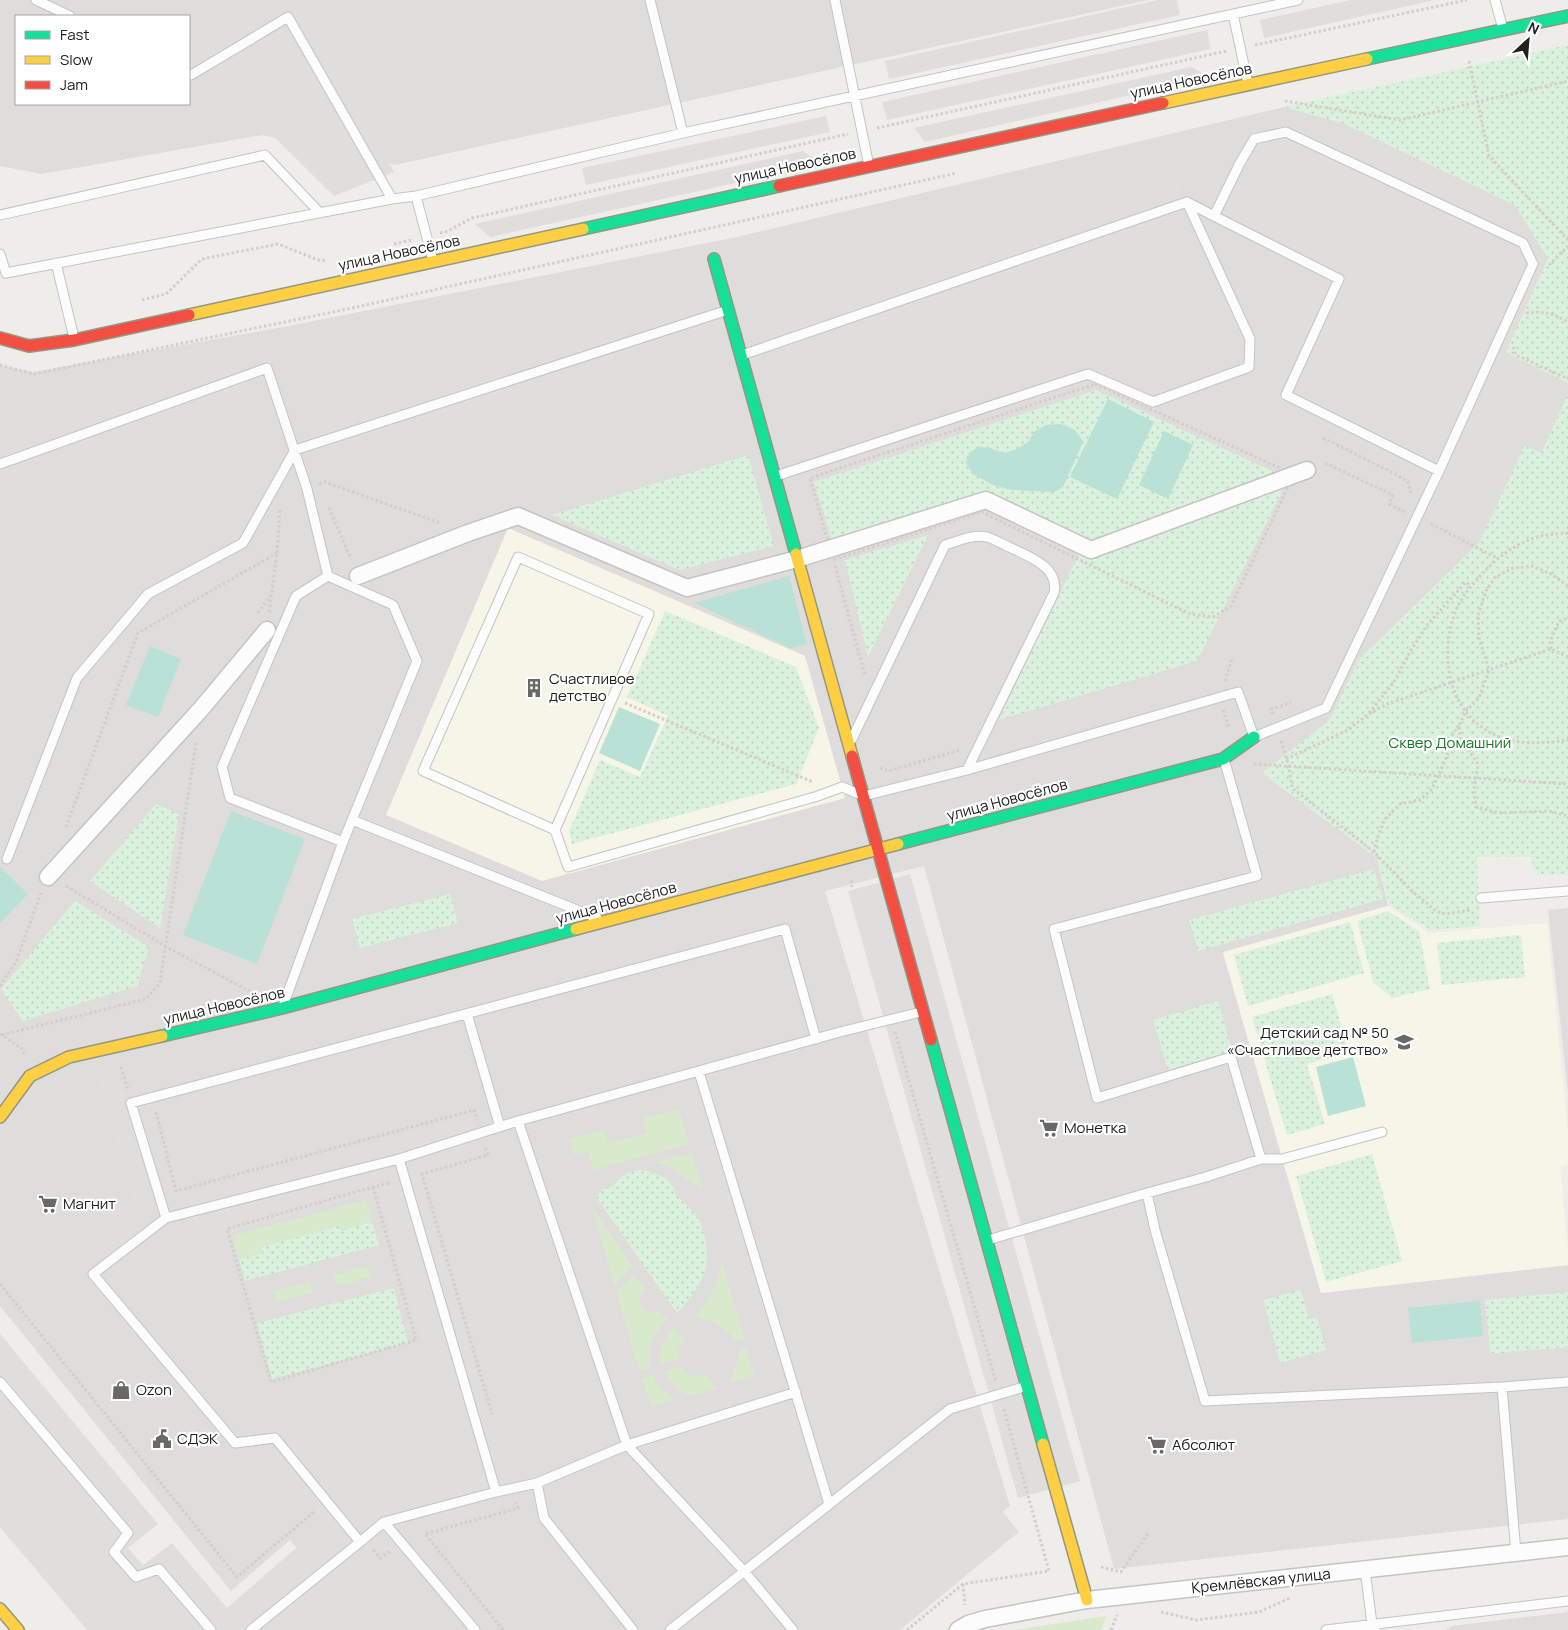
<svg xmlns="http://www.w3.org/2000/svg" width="1568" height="1630" font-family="Manrope,sans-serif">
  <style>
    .residential { fill: #dedddb; fill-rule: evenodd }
    .education { fill: #f5f6e7 }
    .grass { fill: #d9e9cc }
    .park { fill: url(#park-dots) }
    .pitch { fill: #b9e1d5 }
    .parking { fill: #dfdedd }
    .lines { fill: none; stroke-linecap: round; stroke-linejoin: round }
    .lane-casing { stroke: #c4c4c2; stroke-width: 11 }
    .street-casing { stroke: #c4c4c2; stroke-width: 19 }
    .fast-casing { stroke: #939783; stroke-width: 14 }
    .slow-casing { stroke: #939783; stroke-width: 14 }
    .jam-casing { stroke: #939783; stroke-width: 14 }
    .path { stroke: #d6ccca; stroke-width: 3; stroke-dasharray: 2.5 2.5; stroke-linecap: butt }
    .lane { stroke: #fcfcfc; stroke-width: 9 }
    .street { stroke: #fcfcfc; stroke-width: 16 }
    .fast { stroke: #16e098; stroke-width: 11 }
    .slow { stroke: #ffcf43; stroke-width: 11 }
    .jam { stroke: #f24e42; stroke-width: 11 }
    .labels { text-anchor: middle; stroke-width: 4.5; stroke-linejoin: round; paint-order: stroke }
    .street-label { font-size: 15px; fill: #212121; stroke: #fff }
    .poi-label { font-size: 15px; fill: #212121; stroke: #fff; text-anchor: start }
    .park-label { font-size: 15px; fill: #167728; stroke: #fff }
  </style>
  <defs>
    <pattern id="park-dots" width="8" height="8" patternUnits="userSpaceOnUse" patternTransform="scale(1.25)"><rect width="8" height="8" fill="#daf1dd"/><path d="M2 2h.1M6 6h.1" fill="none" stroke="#bbcebd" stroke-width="1.8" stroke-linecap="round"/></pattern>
  </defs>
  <rect width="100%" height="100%" fill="#eeedea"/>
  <!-- residential -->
  <path class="residential" d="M0,0H1148L395,165L262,135L42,174L0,166ZM16,16H189V104H16Z
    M1284,107L1343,123L1515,205L1548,258L1506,352L1568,383V395L1541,454L1525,446L1479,543L1359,660L1329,721L1262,773L1377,858L1388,906L1223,953L1321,1293L1568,1265V1519L1114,1569L924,866L825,891L1010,1506L852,1630H367L290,1540L231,1591L0,1306V366L33,372L283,327L737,237Z
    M1568,908V1093L1548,910Z
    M1568,1612V1630H1446L1451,1626Z"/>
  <!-- education -->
  <path class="education" d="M508,528L805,656L845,798L542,881L386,815Z
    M1388,906L1429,933L1547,923L1568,1131V1165L1560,1167L1568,1249V1265L1321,1293L1223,952Z"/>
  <!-- grass -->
  <path class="grass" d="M679,1109L689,1144L593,1170L588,1151L574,1155L570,1139L604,1130L608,1144L647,1133L643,1119Z
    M692,1153L702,1189L673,1169L656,1162Z
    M366,1200L372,1222L341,1231L339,1226L262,1247L263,1253L239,1260L232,1236Z
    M592,1207L633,1267L614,1285Z
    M722,1262L745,1340L736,1342C724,1326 715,1321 695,1317C710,1299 717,1285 722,1262Z
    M368,1266L371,1277L336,1286L333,1275Z
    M635,1275L645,1289L640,1297V1305L649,1313L660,1311L667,1319C652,1336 646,1346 650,1368L639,1372L616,1291Z
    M310,1282L313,1293L277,1302L274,1291Z
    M673,1328L685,1341C679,1347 677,1351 679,1359L660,1364C660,1349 662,1339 673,1328Z
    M746,1349L754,1375L728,1383C734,1372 738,1363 739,1351Z
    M680,1367C688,1376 695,1378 706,1375L717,1389C710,1390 699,1395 692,1395C679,1394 670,1382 664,1372Z
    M653,1375C658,1387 665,1393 676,1400L651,1406L641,1379Z
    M1106,1616L1101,1630H1015Z"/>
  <!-- park -->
  <path class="park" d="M1568,45V383L1506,352L1548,258L1515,205L1343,123L1284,107Z
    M1096,390L1275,472L1282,492L1197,661L999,720L1085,541L985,495L832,540L814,482Z
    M1568,395V874L1537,875L1530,857H1477L1480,926L1430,930L1389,904L1377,858L1262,773L1329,721L1359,660L1479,543L1525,446L1541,453Z
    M748,455L774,546L679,570L552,515Z
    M928,535L868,657L845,560Z
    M665,611L796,667L819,728L796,784L572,844L569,831L600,760L640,777L668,716L627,697Z
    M156,804L179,814L160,928L90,881Z
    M1374,869L1383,899L1198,951L1189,920Z
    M450,894L458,923L360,948L352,919Z
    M75,901L149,947L137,986L23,1021L1,989Z
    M1388,911L1419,931L1430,989L1392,998L1373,982L1357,921Z
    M1350,922L1364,973L1248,1006L1234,955Z
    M1521,935L1525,977L1442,985L1437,943Z
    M1332,994L1349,1051L1307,1064L1325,1124L1287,1135L1252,1017Z
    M1218,1001L1232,1051L1168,1070L1153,1020Z
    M1372,1154L1402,1261L1326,1282L1296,1176Z
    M640,1170C652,1171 667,1176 673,1187C675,1191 675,1195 678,1197C684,1203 690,1207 695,1214C701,1222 704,1232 706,1242C711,1271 697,1293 677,1313L596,1197L603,1189L613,1186L619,1179L627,1173Z
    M372,1222L379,1245L245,1281L239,1260L263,1253L262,1247L339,1226L341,1231Z
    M394,1288L408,1343L272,1379L257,1323Z
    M1301,1290L1309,1319L1317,1318L1326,1350L1280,1363L1263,1300Z
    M1568,1292V1347L1490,1354L1485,1300Z"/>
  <!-- pitch -->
  <path class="pitch" d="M1108,399L1154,422L1117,499L1070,477Z
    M1060,424C1072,427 1078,431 1083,442L1063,487L1054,492L1011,490L993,485L973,474L966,463L969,453L978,447L990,448L1004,453L1017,449L1028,442L1035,431L1046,425Z
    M1164,431L1193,445L1168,499L1139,485Z
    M789,576L807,644L790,648L694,603Z
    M150,646L181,659L158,717L126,705Z
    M619,707L660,724L640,771L599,753Z
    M231,811L305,839L257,964L183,935Z
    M0,867L28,894L0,923Z
    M1353,1057L1366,1106L1328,1116L1316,1067Z
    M1480,1301L1483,1336L1412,1343L1408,1308Z"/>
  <!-- parking -->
  <path class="parking" d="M261,0H295L394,172L334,196L253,116L189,81V40Z
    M1158,0H1177L1180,15L889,79L885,61Z
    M1351,0H1435L1264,38L1260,20Z
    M1207,30L1211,49L887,120L882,102Z
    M1191,67L1210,77L925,142L914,128Z
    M826,116L830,132L586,185L582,168Z
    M1294,127L1333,145L1342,129L1507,209L1500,225L1523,235L1544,267L1505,352L1568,384V390L1540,452L1524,444L1479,542L1431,519L1417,472L1262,394L1316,276L1209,217L1247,136Z
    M1173,148L1186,223L768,363L732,247L886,203L890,215L960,192L966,207Z
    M803,151L822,164L490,237L475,224Z
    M700,246L726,332L314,451L287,360Z
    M230,339L259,425L143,472L8,568L0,571V392L33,382L64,383Z
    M834,576L857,663L843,667L819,579Z
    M1190,670L1195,690L1015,739L1010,719Z
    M1264,779L1272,796L1284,793L1305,810L1311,827L1324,823L1331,837L1341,836L1370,856L1372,865L1186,920L1205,997L1146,1012L1126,941L1105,946L1130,1038L1085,1050L1054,929L1257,876L1232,787Z
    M910,874L1080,1481L1018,1498L848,891Z
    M1568,910V1042L1554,912Z
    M117,1073L156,1207L136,1212L98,1079Z
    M43,1078L59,1090L0,1169V1136Z
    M701,1096L783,1367L763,1373L681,1102Z
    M470,1117L481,1153L419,1172L505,1471L503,1504L426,1529L380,1565L433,1630H87L0,1527V1334L158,1524L128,1548L143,1565L172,1543L227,1608L322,1525L78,1234L115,1203L280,1406L430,1365L378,1190L192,1244L180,1196Z
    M565,1136L648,1407L628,1413L546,1142Z
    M1234,1179L1264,1286L1207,1303L1229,1373L1199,1379L1157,1237L1164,1233L1157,1203Z
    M801,1368L835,1478L659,1620L551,1496L642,1451L634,1419Z
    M991,1497L1019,1532L900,1630H831Z"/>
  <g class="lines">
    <!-- lane casing -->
    <g class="lane-casing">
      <path id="lane" d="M36,0L70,16
        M650,0L683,133
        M835,0L869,166
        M1495,0L1503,29
        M1233,14L1248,84
        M189,74L191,75L288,17L392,199
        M416,196L433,261
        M0,215L265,155L320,213
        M0,254L6,273L392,199L416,196L683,133L1298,0
        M56,263L74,338
        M742,355L1187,202L1214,216
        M0,464L267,368L307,489L328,576
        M776,476L1088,374L1153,402L1249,367L1250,339L1187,202
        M328,576L296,596L222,767L230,798L343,842
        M852,739L945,545C958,541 973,534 987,537C994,539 1002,544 1009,547C1028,556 1060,567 1054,593L967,770
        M352,820L597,918
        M555,830L649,614L518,557L423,771L555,830L568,867L818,796L842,787L864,796L967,770L1238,692L1254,737L1326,708L1439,471L1533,264L1523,243L1286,132L1254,139L1240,163L1214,216L1339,279L1286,395L1439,471
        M7,859L77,678L148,594L243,543L295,450L728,310
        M1481,898L1568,891
        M283,1006L343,842L417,661L393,605L328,576
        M467,1014L500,1127
        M699,1072L829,1504
        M518,1121L627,1445L744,1571L793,1630
        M399,1159L496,1492
        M1261,1159H1282L1382,1132
        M1147,1193L1206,1177L1261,1159L1231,1057L1097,1098L1054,929L1257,876L1224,759
        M166,1218L131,1103L785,929L816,1039
        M988,1240L1147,1193L1155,1230L1205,1401L1502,1387
        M0,1382L128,1533L114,1552L136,1577L159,1569L211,1630
        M537,1483L627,1445L796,1392
        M384,1522L496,1492L537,1483L544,1518L633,1630
        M1516,1553L1502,1387L1568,1382
        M1365,1570L1372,1624L1375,1630
        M251,1630L360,1542
        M475,1630L384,1522L360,1542L275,1438L235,1443L93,1274L166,1218L399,1159L518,1121L840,1032L921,1012
        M670,1630L950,1409L1027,1386
        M1326,1630L1568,1601"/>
    </g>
    <!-- street casing -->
    <g class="street-casing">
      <path id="street" d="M358,576L468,533L518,516L687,588L797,559L986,500L1091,550L1307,470
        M48,877L201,709L267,630
        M958,1630L968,1624L985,1619L1087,1600L1568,1547"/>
    </g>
    <!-- fast casing -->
    <g class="fast-casing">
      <path id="fast" d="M1367,59L1568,16
        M583,229L779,186
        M714,259L796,554
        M898,844L1223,759L1254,737
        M162,1036L282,1008L576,929
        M931,1040L1043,1444"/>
    </g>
    <!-- slow casing -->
    <g class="slow-casing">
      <path id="slow" d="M1163,103L1367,59
        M189,315L583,229
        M796,554L852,756
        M576,929L898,844
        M0,1117L30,1076L69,1057L162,1036
        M1043,1444L1087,1600
        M0,1609L18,1630"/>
    </g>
    <!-- jam casing -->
    <g class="jam-casing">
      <path id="jam" d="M779,186L1163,103
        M0,338L29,346L74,340L189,315
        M852,756L931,1040"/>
    </g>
    <!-- path -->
    <path class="path" d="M1255,45L1467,0
      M1469,61L1489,156L1568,240
      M1285,101L1400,120L1568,81
      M877,128L1227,51
      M440,233L448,231L472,218L848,134
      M394,244L412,240
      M1549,265L1568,246
      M142,300L166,294L202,259L278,244L321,261L325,260
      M1526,313C1544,311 1553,313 1568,322
      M1513,347L1516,355L1568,379
      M0,365L34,374L357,307L957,173
      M1095,384L1280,468L1286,477L1288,487L1231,606L1213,617L1190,614L982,512L833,560L810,478Z
      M1323,438L1395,474L1408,482L1411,493
      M1325,463L1393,495L1389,504L1405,512
      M319,484L325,482L440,523
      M329,508L351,559
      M1431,524L1497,558
      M1568,533C1559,534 1550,534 1541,536C1519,541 1499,556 1484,572C1474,583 1463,594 1457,608C1437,655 1448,717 1500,737C1522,745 1546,743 1568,740
      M835,566L865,675
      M1568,586L1551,574L1532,566L1513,568L1495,577L1486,591L1478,615L1479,638L1489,670L1479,698L1466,711L1459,725L1460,738L1478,764L1474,790L1476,807L1498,813L1549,811L1568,816
      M269,612L277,553L280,509
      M258,613L271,595
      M1551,649L1550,641L1559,621L1568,618
      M1225,681L1232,659
      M625,703L813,782
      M1223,710L1229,728
      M1369,713L1394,682L1410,652L1427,625L1466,582L1471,586
      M1273,714L1271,709L1291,703
      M1281,741L1289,767L1292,788L1374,852L1412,891L1436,911L1445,914L1471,910
      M1286,759L1348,730L1367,715L1387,704L1551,649L1568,657
      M1254,764L1568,784
      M880,768L888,771L960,750
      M66,827L138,633L277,553
      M1374,852L1379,833L1385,819L1400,804L1420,800L1432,789L1447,756L1451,737L1459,725
      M851,880L852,887
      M66,886L165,946L251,992
      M0,986L16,962L41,893
      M895,1032L996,1382
      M0,1034L22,1049L24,1054
      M2,1035L146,999L160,983L196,743
      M121,1067L128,1090
      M156,1112L176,1191L474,1110L477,1120
      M485,1148L488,1155L422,1174L492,1414
      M373,1187L416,1340L271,1382L227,1229L373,1187L390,1183
      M0,1284L237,1577L315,1511
      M373,1550L380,1558L391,1551
      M1101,1567L1121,1572L1149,1532
      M963,1584L965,1605
      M1161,1612L1196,1620L1259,1612L1290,1598
      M503,1630L425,1534L518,1508L516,1502
      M907,1630L963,1584L1049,1571L1004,1409
      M1111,1630L1117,1615"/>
    <!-- lane -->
    <use href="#lane" class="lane"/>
    <!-- street -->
    <use href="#street" class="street"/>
    <!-- fast -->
    <use href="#fast" class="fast"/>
    <!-- slow -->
    <use href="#slow" class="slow"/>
    <!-- jam -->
    <use href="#jam" class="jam"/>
  </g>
  <!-- icons -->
  <defs>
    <g id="building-bare" transform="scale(1.5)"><path d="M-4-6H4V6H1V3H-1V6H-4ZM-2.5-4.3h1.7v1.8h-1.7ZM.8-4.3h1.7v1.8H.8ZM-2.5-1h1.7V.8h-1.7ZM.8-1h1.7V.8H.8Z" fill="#696867" stroke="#fff" stroke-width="2.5" paint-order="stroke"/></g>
    <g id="school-bare" transform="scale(1.5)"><path d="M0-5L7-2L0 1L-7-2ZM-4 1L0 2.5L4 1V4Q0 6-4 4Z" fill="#696867" stroke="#fff" stroke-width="2.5" paint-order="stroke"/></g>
    <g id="supermarket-bare" transform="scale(1.5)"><path d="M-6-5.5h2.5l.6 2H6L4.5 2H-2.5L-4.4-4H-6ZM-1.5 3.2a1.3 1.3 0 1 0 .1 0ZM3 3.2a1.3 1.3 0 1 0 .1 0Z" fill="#696867" stroke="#fff" stroke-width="2.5" paint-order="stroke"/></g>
    <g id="shop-bare" transform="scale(1.5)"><path d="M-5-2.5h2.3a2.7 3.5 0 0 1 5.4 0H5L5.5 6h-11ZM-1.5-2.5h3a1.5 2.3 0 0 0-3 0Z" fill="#696867" stroke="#fff" stroke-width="2.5" paint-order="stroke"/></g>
    <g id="civic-bare" transform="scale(1.5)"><path d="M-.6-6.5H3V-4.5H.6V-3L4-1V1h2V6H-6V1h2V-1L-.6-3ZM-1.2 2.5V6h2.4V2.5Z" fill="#696867" stroke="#fff" stroke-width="2.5" paint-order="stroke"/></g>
  </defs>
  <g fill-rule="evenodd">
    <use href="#building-bare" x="534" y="688"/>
    <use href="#school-bare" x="1404" y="1042"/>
    <use href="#supermarket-bare" x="1049" y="1128"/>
    <use href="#supermarket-bare" x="48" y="1204"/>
    <use href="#shop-bare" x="121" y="1390"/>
    <use href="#civic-bare" x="162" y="1439"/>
    <use href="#supermarket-bare" x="1157" y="1445"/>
  </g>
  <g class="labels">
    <!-- street labels -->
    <g class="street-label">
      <text transform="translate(1191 81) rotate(-12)" y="5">улица Новосёлов</text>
      <text transform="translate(795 166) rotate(-12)" y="5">улица Новосёлов</text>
      <text transform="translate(399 253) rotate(-12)" y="5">улица Новосёлов</text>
      <text transform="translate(1007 800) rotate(-15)" y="5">улица Новосёлов</text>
      <text transform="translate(616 903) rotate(-15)" y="5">улица Новосёлов</text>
      <text transform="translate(224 1006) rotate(-13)" y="5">улица Новосёлов</text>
      <text transform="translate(1261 1581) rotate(-6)" y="5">Кремлёвская улица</text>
    </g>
    <!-- poi labels -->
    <g class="poi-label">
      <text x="549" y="684">Счастливое<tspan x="549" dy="17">детство</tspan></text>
      <text x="1389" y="1038" text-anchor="end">Детский сад № 50<tspan x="1389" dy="17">«Счастливое детство»</tspan></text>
      <text x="1064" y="1133">Монетка</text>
      <text x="63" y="1209">Магнит</text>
      <text x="136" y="1395">Ozon</text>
      <text x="177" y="1444">СДЭК</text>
      <text x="1172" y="1450">Абсолют</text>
    </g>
    <!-- park labels -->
    <g class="park-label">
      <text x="1450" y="748">Сквер Домашний</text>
    </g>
  </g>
  <!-- legend -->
  <rect x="15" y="15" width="175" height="90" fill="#ffffff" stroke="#a6a6a6"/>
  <rect x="25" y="31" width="25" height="8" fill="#16e098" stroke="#a6a6a6"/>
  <text x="60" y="40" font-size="15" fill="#212121">Fast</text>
  <rect x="25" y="56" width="25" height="8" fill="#ffcf43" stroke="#a6a6a6"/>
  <text x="60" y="65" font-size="15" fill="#212121">Slow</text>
  <rect x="25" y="81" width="25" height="8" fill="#f24e42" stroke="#a6a6a6"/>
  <text x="60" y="90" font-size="15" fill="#212121">Jam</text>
  <!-- north arrow -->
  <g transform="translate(1528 40) rotate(26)" stroke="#ffffff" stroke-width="4" paint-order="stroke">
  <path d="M0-4L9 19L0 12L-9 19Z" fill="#212121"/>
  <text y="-8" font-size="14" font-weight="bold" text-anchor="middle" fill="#212121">N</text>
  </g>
</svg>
